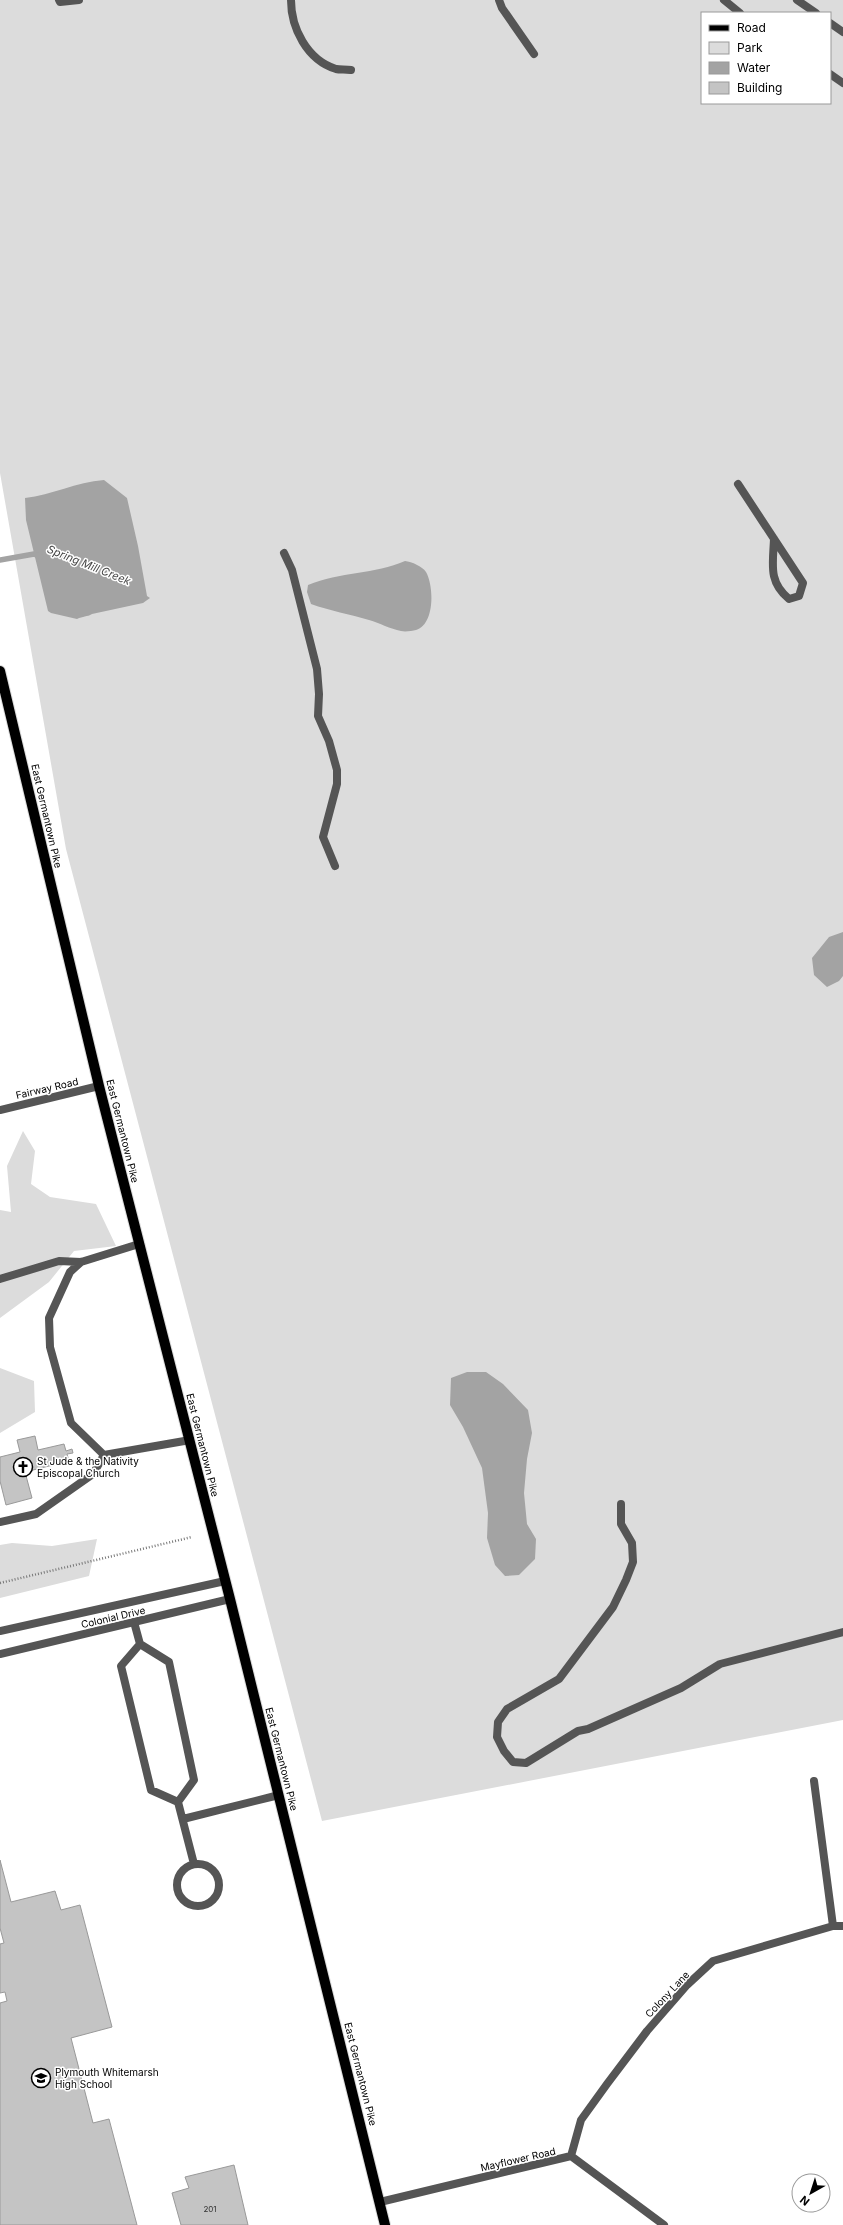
<svg xmlns="http://www.w3.org/2000/svg" width="843" height="2225" font-family="Inter,sans-serif">
  <style>
    .green { fill: #dcdcdc; fill-rule: evenodd }
    .water { fill: #a3a3a3 }
    .lines { fill: none; stroke-linecap: round; stroke-linejoin: round }
    .stream { stroke: #a3a3a3; stroke-width: 5.5 }
    .building { fill: #c4c4c4; stroke: #999 }
    .primary-casing { stroke: #dbdbdb; stroke-width: 12 }
    .path { stroke: #777; stroke-width: 2.5; stroke-dasharray: 1 2; stroke-linecap: butt }
    .lane { stroke: #555; stroke-width: 8 }
    .street { stroke: #555; stroke-width: 8 }
    .primary { stroke: #000; stroke-width: 10 }
    .labels { text-anchor: middle; stroke-width: 3; stroke-linejoin: round; paint-order: stroke }
    .number-label { font-size: 8px; fill: #313131 }
    .street-label { font-size: 10px; fill: #000; stroke: #fff }
    .poi-label { font-size: 10px; fill: #000; stroke: #fff; text-anchor: start }
    .water-label { font-size: 11px; font-style: italic; fill: #444; stroke: #fff }
  </style>
  <rect width="100%" height="100%" fill="#fff"/>
  <!-- green -->
  <path class="green" d="M0,0H843V1720L322,1821L66,849L0,473ZM702,13H830V103H702Z
    M23,1131L35,1151L31,1184L50,1197L96,1204L116,1246L74,1251L49,1282L0,1318V1210L11,1212L7,1166Z
    M0,1368L34,1381L35,1412L0,1433Z
    M97,1539L89,1576L0,1598V1545L12,1543L52,1546Z"/>
  <!-- water -->
  <path class="water" d="M104,480L127,498L138,546L147,596L150,598L143,603L92,614C87,617 83,616 77,619L51,613L48,611L26,520L25,498C52,495 76,482 104,480Z
    M405,561C412,562 422,566 426,572C434,586 435,624 416,630C412,631 405,632 401,631C390,629 380,623 369,620C350,614 330,611 311,604L307,592L308,585C340,572 375,574 405,561Z
    M843,932V976L839,981L827,987L814,975L812,958L829,937Z
    M467,1372H486L503,1384L528,1410L532,1433L527,1459L524,1493L527,1524L536,1539L535,1559L519,1575L505,1576L495,1565L487,1538L488,1513L482,1468L463,1427L450,1405L451,1378Z"/>
  <g class="lines">
    <!-- stream -->
    <path class="stream" d="M0,560L34,554L41,557"/>
  </g>
  <!-- building -->
  <path class="building" d="M35,1436L38,1450L64,1444L66,1451L72,1449L73,1453L67,1454L69,1461L25,1472L32,1498L6,1505L0,1481V1457L20,1452L17,1440Z
    M0,1860L11,1902L55,1891L61,1910L80,1905L112,2027L71,2038L93,2123L109,2119L137,2225H0V2003L7,2001L5,1992L0,1993V1944L4,1943L0,1928Z
    M234,2165L248,2225H181L172,2193L189,2188L185,2177Z"/>
  <g class="lines">
    <!-- primary casing -->
    <g class="primary-casing">
      <path id="primary" d="M0,671L99,1086L230,1599L385,2225"/>
    </g>
    <!-- path -->
    <path class="path" d="M0,1583L192,1537"/>
    <!-- lane -->
    <path class="lane" d="M59,0L60,2L79,0
      M291,0C291,28 307,60 336,69C340,70 346,69 351,70
      M499,0L502,8L534,54
      M724,0L740,13
      M797,0L816,13
      M830,23L843,32
      M830,74L843,83
      M738,484L803,583L799,596L789,599C768,582 773,564 774,539
      M284,553L292,570L317,669L319,694L318,716L329,741L337,770V784L323,837L335,866
      M81,1262L70,1272L49,1318L50,1347L71,1423L104,1455
      M0,1279L59,1261L81,1262L139,1244
      M104,1455L190,1440
      M621,1504V1524L632,1543L633,1562L626,1580L613,1607L559,1679L507,1709L498,1722L497,1737L504,1751L513,1762L526,1763L578,1731L588,1729L681,1688L720,1664L843,1632
      M0,1522L36,1514L93,1474L104,1455
      M134,1622L140,1644L169,1662L194,1780L178,1802L151,1790L121,1666L140,1644
      M178,1802L194,1864
      M183,1819L279,1795
      M177 1885a21 21 0 1 1 42 0a21 21 0 1 1-42 0Z"/>
    <!-- street -->
    <path class="street" d="M0,1110L99,1086
      M0,1631L225,1581
      M0,1654L230,1599
      M814,1781L833,1926
      M571,2156L581,2120L607,2084L647,2031L687,1985L713,1961L833,1926H843
      M380,2202L571,2156L664,2225"/>
    <!-- primary -->
    <use href="#primary" class="primary"/>
  </g>
  <!-- icons -->
  <defs>
    <g id="church-ring" transform="scale(1)"><circle r="9.5" fill="#fff" stroke="#000" stroke-width="1.5"/><path d="M-1.2-6h2.4v3.5h3.3v2.4h-3.3V6h-2.4V-.1h-3.3v-2.4h3.3Z" fill="#000"/></g>
    <g id="school-ring" transform="scale(1)"><circle r="9.5" fill="#fff" stroke="#000" stroke-width="1.5"/><path d="M0-5L7-2L0 1L-7-2ZM-4 1L0 2.5L4 1V4Q0 6-4 4Z" fill="#000"/></g>
  </defs>
  <g fill-rule="evenodd">
    <use href="#church-ring" x="23" y="1467"/>
    <use href="#school-ring" x="41" y="2078"/>
  </g>
  <g class="labels">
    <!-- number labels -->
    <g class="number-label">
      <text x="210" y="2212">201</text>
    </g>
    <!-- street labels -->
    <g class="street-label">
      <text transform="translate(47 816) rotate(77)" y="4">East Germantown Pike</text>
      <text transform="translate(47 1088) rotate(-13)" y="4">Fairway Road</text>
      <text transform="translate(123 1131) rotate(76)" y="4">East Germantown Pike</text>
      <text transform="translate(203 1445) rotate(76)" y="4">East Germantown Pike</text>
      <text transform="translate(113 1617) rotate(-13)" y="4">Colonial Drive</text>
      <text transform="translate(282 1759) rotate(76)" y="4">East Germantown Pike</text>
      <text transform="translate(667 1994) rotate(-47)" y="4">Colony Lane</text>
      <text transform="translate(361 2074) rotate(76)" y="4">East Germantown Pike</text>
      <text transform="translate(518 2159) rotate(-13)" y="4">Mayflower Road</text>
    </g>
    <!-- poi labels -->
    <g class="poi-label">
      <text x="37" y="1465">St Jude &amp; the Nativity<tspan x="37" dy="12">Episcopal Church</tspan></text>
      <text x="55" y="2076">Plymouth Whitemarsh<tspan x="55" dy="12">High School</tspan></text>
    </g>
    <!-- water labels -->
    <g class="water-label">
      <text transform="translate(89 565) rotate(22)" y="4">Spring Mill Creek</text>
    </g>
  </g>
  <!-- legend -->
  <rect x="701" y="12" width="130" height="92" fill="#ffffff" stroke="#999999"/>
  <rect x="709" y="25" width="20" height="6" fill="#000000" stroke="#999999"/>
  <text x="737" y="32" font-size="12" fill="#000000">Road</text>
  <rect x="709" y="42" width="20" height="12" fill="#dcdcdc" stroke="#999999"/>
  <text x="737" y="52" font-size="12" fill="#000000">Park</text>
  <rect x="709" y="62" width="20" height="12" fill="#a3a3a3" stroke="#999999"/>
  <text x="737" y="72" font-size="12" fill="#000000">Water</text>
  <rect x="709" y="82" width="20" height="12" fill="#c4c4c4" stroke="#999999"/>
  <text x="737" y="92" font-size="12" fill="#000000">Building</text>
  <!-- north arrow -->
  <g transform="translate(811 2193) rotate(219)"><circle r="19" fill="#ffffff" stroke="#999999"/>
  <path d="M0-3L7 15L0 10L-7 15Z" fill="#000000"/>
  <text y="-6" font-size="11" font-weight="bold" text-anchor="middle" fill="#000000">N</text>
  </g>
</svg>
